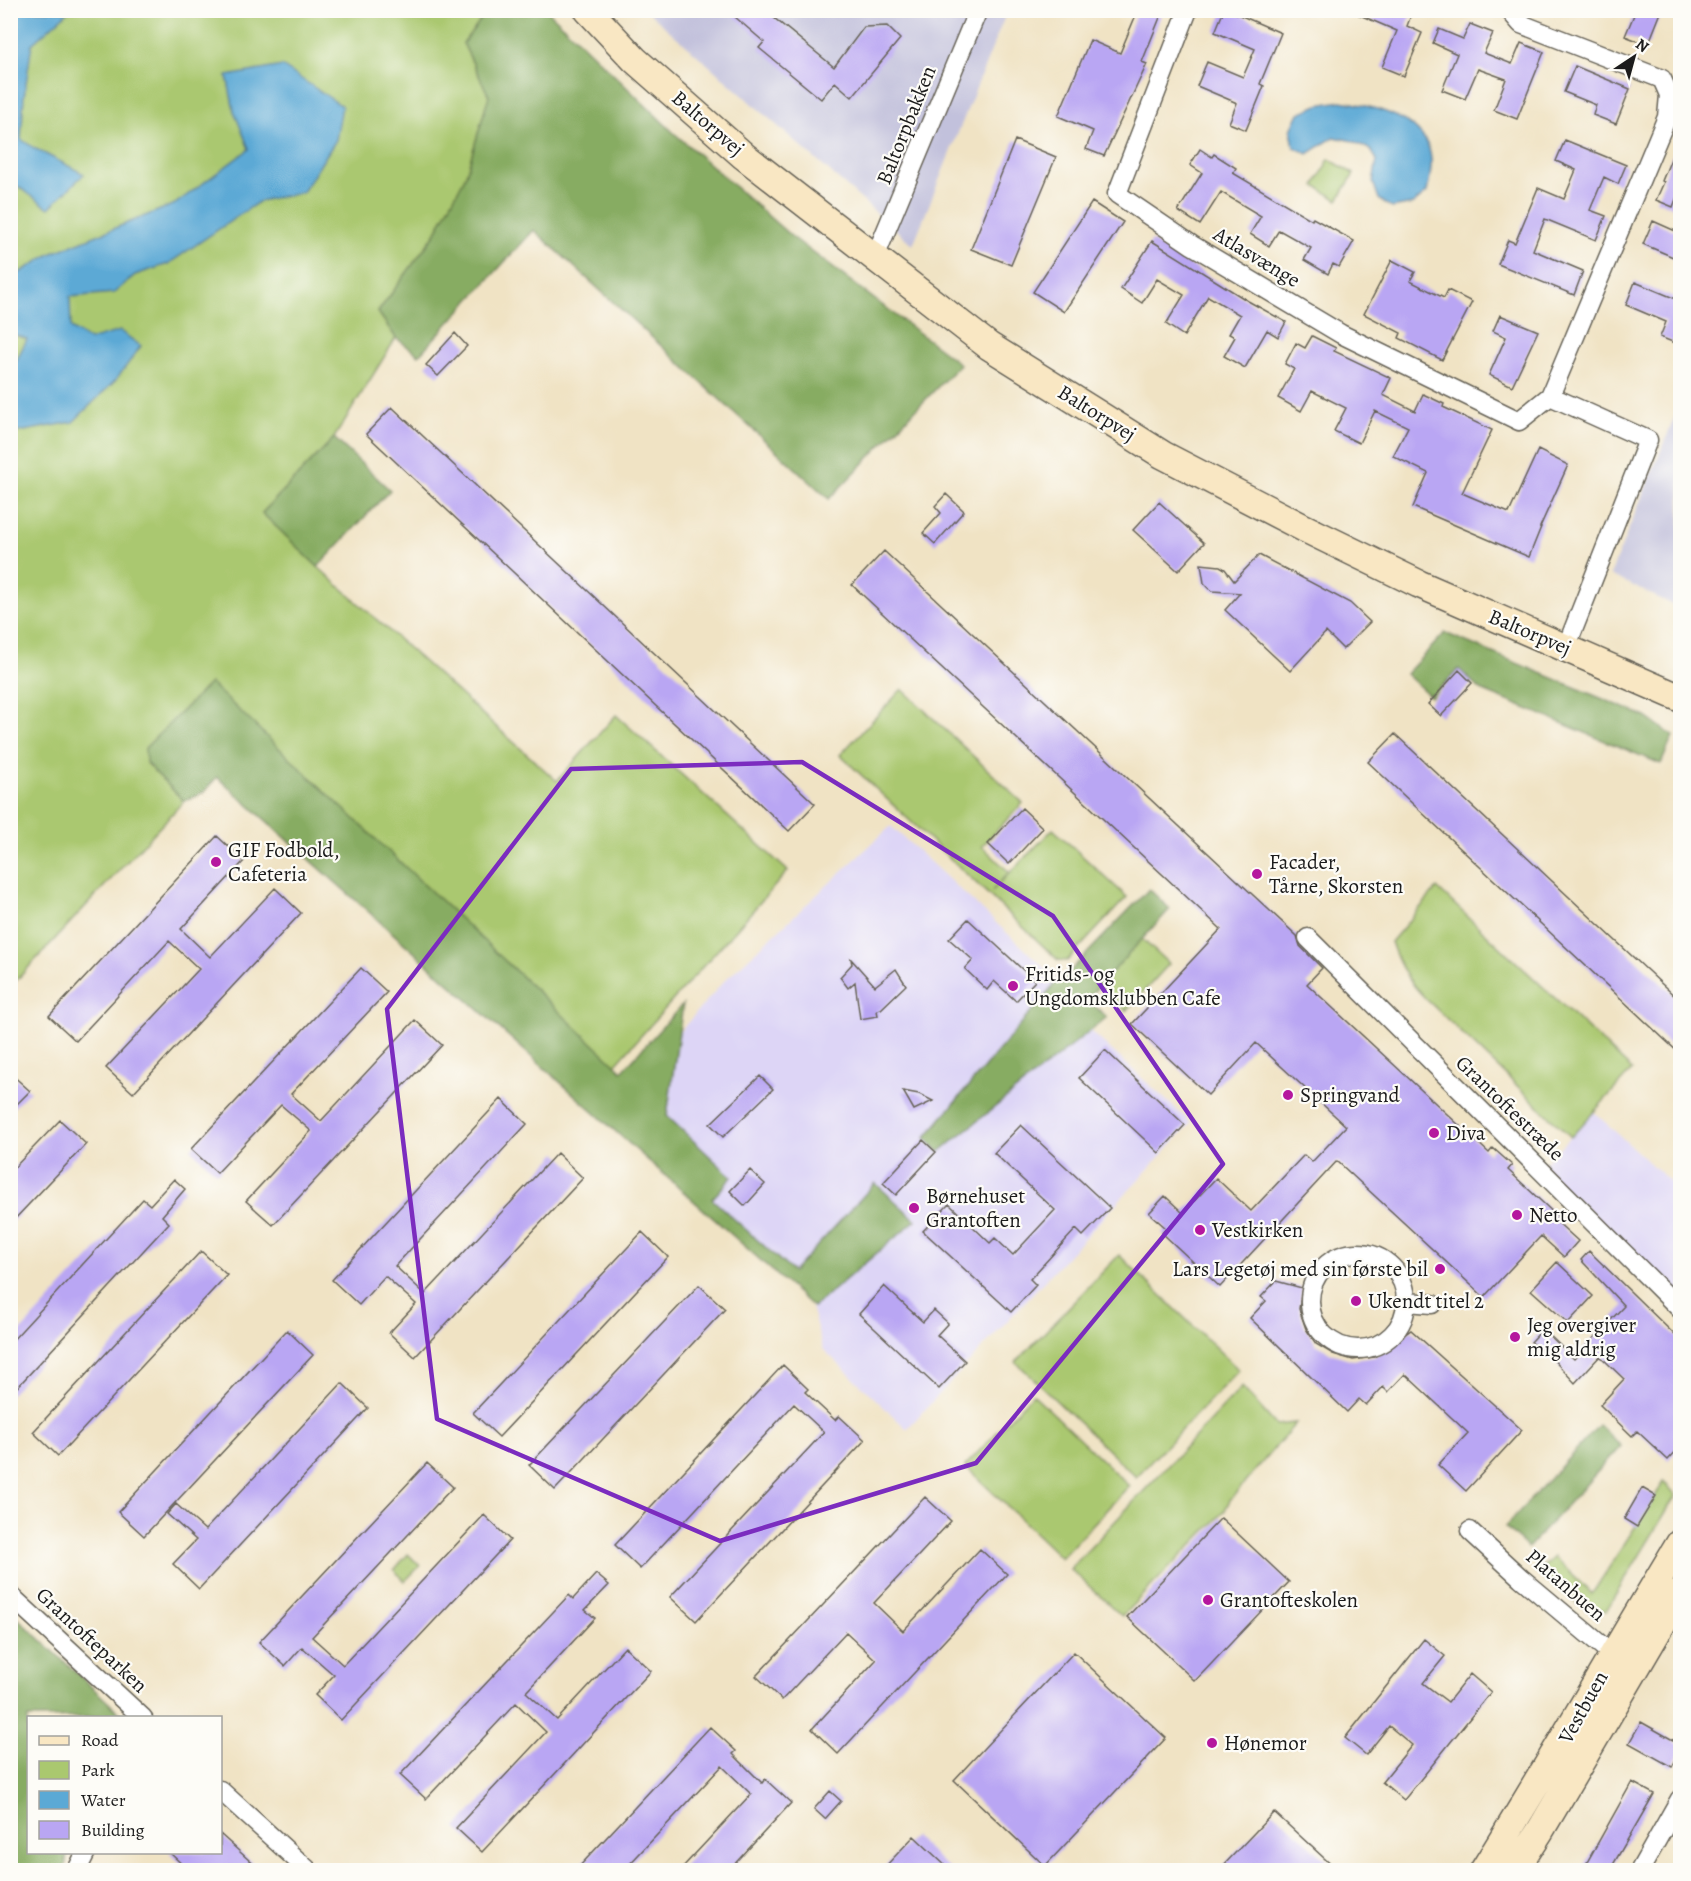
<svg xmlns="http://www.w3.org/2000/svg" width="1691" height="1881" font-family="Alegreya,serif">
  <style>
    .built { fill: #ddd5f6 }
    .industrial { fill: #c2c1dc }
    .green { fill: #aac86f; stroke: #637246; stroke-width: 1.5 }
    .forest { fill: #87ac62; stroke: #52643f; stroke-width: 1.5 }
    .water { fill: #5ba9d5; stroke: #3c6278; stroke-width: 1.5 }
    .building { fill: #b9a6f3 }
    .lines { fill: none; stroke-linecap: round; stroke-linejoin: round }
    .street-casing { stroke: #666257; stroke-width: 21 }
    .secondary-casing { stroke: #666257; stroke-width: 30 }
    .street { stroke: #fff; stroke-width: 18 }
    .secondary { stroke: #f9e7c3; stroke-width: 27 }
    .marked { fill: none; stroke: #7b2cbf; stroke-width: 4.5; stroke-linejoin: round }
    .poi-dot { fill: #b5179e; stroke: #fdfcf7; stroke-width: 2 }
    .labels { text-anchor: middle; stroke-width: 4.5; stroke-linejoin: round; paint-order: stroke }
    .street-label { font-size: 21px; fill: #1c1c1c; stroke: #fdfcf7 }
    .poi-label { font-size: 21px; fill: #1c1c1c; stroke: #fdfcf7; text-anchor: start }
  </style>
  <rect width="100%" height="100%" fill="#fdfcf7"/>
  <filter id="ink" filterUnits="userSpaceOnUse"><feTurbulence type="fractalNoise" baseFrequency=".0167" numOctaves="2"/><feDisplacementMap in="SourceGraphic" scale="12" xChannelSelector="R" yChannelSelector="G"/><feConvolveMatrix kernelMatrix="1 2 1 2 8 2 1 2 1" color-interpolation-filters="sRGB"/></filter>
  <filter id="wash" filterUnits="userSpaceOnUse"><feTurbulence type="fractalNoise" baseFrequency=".008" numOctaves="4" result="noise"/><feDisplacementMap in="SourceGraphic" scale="24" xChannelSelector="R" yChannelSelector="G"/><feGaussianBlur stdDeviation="1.35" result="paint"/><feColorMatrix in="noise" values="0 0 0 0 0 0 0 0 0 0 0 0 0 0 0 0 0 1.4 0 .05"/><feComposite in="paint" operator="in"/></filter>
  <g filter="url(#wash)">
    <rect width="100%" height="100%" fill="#f0e3c4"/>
    <!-- built -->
    <path class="built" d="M891,826L1082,1002L1072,1014L1191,1123L907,1429L823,1349L807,1293L611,1110L725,980Z
      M1594,1112L1680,1191V1296L1541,1167Z"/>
    <!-- industrial -->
    <path class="industrial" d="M647,11H1007L913,245Z
      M1680,404V608L1610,575Z"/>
    <!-- green -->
    <path class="green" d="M10,11H488L463,43L489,96L466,175L435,234L378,312L396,338L334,438L262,513L318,567L557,781L616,715L788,871L615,1065L210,684L146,763L184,801L11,986Z
      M1329,159L1354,174L1338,200L1315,186Z
      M902,689L1023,803L982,846L1009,872L992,891L1053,829L1127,897L1067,961L1058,960L840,755Z
      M1437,888L1632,1070L1571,1137L1427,1000C1408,981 1400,968 1391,942Z
      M1142,939L1169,964L1126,1011L1100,985Z
      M1119,1255L1239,1370L1136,1477L1016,1362Z
      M1242,1387L1276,1425L1296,1423L1230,1500L1224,1512L1122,1616L1070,1569Z
      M1033,1394L1129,1486L1061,1558L965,1466Z
      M1664,1482L1676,1495L1606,1611L1579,1604L1540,1570L1554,1557L1592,1594Z
      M408,1554L420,1566L405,1581L394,1570Z"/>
    <!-- forest -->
    <path class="forest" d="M488,10L548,11L673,132L791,236L960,364L829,499L534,230L419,355L396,338L378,312L435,234L466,175L489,96L463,43Z
      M334,438L390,490L318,567L262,513Z
      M1445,633L1646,717L1673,736L1661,764L1481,690L1459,669L1431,697L1406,674Z
      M210,683L622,1071L683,1004L667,1116L732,1177L712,1199L793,1272L875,1183L916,1220L813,1307L217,777L204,792L184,801L146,763L145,748Z
      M1149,889L1170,909L1087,999L1107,1017L939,1152L925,1138L1057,981L1071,970Z
      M1599,1425L1621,1446L1528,1548L1505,1527Z
      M10,1611L124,1717L28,1718V1852L67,1853L65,1870H11Z"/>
    <!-- water -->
    <path class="water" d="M11,10L69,11L32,44L24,97L21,139L34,148L84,174L49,208L13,183L11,184Z
      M282,66L342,106L336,140L303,192L260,201L168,264L135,275L114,293L70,297L71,328L89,340L120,331L141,346L116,380L73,422L13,433L11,435V366L14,365L27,339L11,334V278L50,254L175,204L249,149L234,111L227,76Z
      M1341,101C1373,106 1428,119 1431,159C1432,170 1429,182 1427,192L1413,204L1392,208L1379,199L1373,182L1377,160L1371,150L1353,141L1334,137L1308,154L1294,147L1291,130L1299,113L1318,105Z"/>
    <g id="blocks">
      <!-- building -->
      <path class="building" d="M727,10H778L773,17L834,67L864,27L887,26L900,39L852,97L835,82L821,99L759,48L764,42Z
        M1138,10H1163L1142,62L1147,64L1104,156L1086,149L1093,131L1058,116L1090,40L1120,53Z
        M1224,10H1228L1281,33L1260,84L1264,86L1246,130L1229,123L1237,103L1197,86L1207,62L1243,77L1255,49L1215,32Z
        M1348,10H1413L1407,26L1422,33L1404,76L1382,67L1397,31Z
        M1636,10H1662L1648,45L1625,36Z
        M1470,24L1493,33L1484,53L1512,64L1521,43L1544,52L1517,119L1494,110L1506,79L1478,69L1465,99L1442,90L1457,54L1433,43L1439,29L1463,39Z
        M1575,66L1630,89L1616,124L1593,115L1596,105L1564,92Z
        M1680,137V189L1673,207L1656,200L1664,182L1662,181Z
        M1015,140L1056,157L1011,265L971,249Z
        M1565,140L1626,165L1618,184L1604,177L1590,210L1606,216L1596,240L1545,219L1533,250L1583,271L1574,295L1498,264L1508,240L1515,243L1538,188L1564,199L1576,170L1556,161Z
        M1200,149L1212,157L1214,154L1236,168L1233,173L1312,220L1313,218L1354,241L1339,267L1333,264L1328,274L1304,260L1311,248L1279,230L1269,246L1250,234L1261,216L1221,192L1200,225L1178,211L1202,173L1190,165Z
        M1092,202L1123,222L1064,312L1033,292Z
        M1653,221L1680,233V260L1643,244Z
        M1152,241L1248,301L1286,322L1278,337L1267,330L1245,368L1224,356L1235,337L1229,334L1240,315L1208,296L1184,336L1166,324L1184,295L1157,279L1142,303L1121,289Z
        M1392,260L1415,272L1410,281L1444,298L1448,290L1472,302L1442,360L1399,338L1401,333L1364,314Z
        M1635,282L1676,299L1680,289V345L1660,337L1666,322L1626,305Z
        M1500,315L1538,331L1512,386L1489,375L1506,337L1493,331Z
        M455,333L467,346L438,376L426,365Z
        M1312,336L1336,348L1334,351L1391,378L1383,395L1415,411L1423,394L1444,404L1443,407L1492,430L1462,493L1509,513L1538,450L1568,465L1540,527H1541L1529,557L1413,507L1428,473L1393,456L1408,427L1375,411L1359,443L1334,431L1346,408L1312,391L1301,411L1278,398L1294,369L1285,364L1296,343L1305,348Z
        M392,407L815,804L789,831L366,434Z
        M946,494L964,511L935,544L923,533L941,513L935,506Z
        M1159,502L1204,543L1178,571L1133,530Z
        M884,551L1297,936L1300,946L1322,968L1307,984L1489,1153L1493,1148L1512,1165L1508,1170L1558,1217L1555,1220L1578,1241L1564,1257L1541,1236L1484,1297L1337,1161L1220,1287L1162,1233L1166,1228L1149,1213L1165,1196L1183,1213L1216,1178L1251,1211L1304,1155L1312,1162L1346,1126L1256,1043L1208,1095L1132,1024L1221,929L852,585Z
        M1259,555L1350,603L1370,622L1343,649L1326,632L1290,671L1225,610L1240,593L1212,591L1204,583L1201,564L1220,566L1225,569L1234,581Z
        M1459,670L1472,683L1441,716L1428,704Z
        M1395,734L1680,1001V1054L1368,762Z
        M1022,808L1043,828L1009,864L988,844Z
        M217,836L244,861L181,929L210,957L275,888L301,913L133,1093L106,1068L199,969L169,941L76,1041L49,1016Z
        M968,919L1035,981L1016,1001L994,981L987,990L965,969L973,960L949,939Z
        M851,959L875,986L896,969L906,985L881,1009L877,1010L878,1016L860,1019L855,982L848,988L840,977L852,964Z
        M361,968L387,992L291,1094L321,1121L415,1020L442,1045L273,1225L246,1201L311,1131L281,1105L217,1173L191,1149Z
        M1105,1050L1185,1125L1159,1153L1079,1078Z
        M10,1073L30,1091L10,1111Z
        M760,1076L773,1089L723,1137L710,1124Z
        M903,1091L919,1094L933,1101L914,1110Z
        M501,1099L527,1124L395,1266L425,1294L557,1153L583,1178L415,1357L389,1333L416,1304L385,1276L359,1305L332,1280Z
        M60,1120L86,1144L10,1224V1172Z
        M1021,1125L1110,1208L1083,1236L1076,1229L1030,1279L1036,1285L1011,1312L923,1231L949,1204L990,1243L995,1238L1013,1255L1055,1210L994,1153Z
        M923,1140L936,1152L896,1195L883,1183Z
        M750,1170L765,1184L745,1206L730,1191Z
        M174,1179L185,1189L162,1216L169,1223L10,1395V1343L143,1199L150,1205Z
        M642,1232L668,1257L499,1437L473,1413Z
        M201,1251L227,1275L58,1456L33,1432Z
        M1589,1251L1680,1340V1447L1668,1460L1637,1431L1632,1436L1600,1405L1624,1379L1600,1356L1575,1383L1549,1355L1531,1342L1543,1329L1574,1359L1624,1306L1581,1260Z
        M1557,1262L1593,1296L1568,1323L1531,1290Z
        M1276,1281L1302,1288L1299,1309L1306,1329L1316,1344L1333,1354L1353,1360L1374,1357L1411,1330L1522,1430L1466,1491L1438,1465L1468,1433L1405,1374L1388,1392L1383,1387L1366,1405L1359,1399L1347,1412L1250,1318L1266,1301L1261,1297Z
        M699,1285L725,1309L555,1490L529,1465Z
        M884,1286L923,1322L934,1310L948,1323L937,1335L965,1361L939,1389L859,1314Z
        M287,1330L313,1355L144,1536L118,1512Z
        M783,1365L808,1389L805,1392L835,1420L839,1416L865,1440L696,1621L670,1597L824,1432L794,1404L640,1569L615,1545Z
        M342,1383L368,1408L199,1589L173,1564L196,1540L167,1514L176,1504L205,1530Z
        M427,1463L453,1487L312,1637L343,1665L484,1515L510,1540L341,1720L315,1695L334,1675L302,1647L285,1666L259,1642Z
        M1642,1488L1656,1496L1637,1527L1624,1519Z
        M925,1497L951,1521L874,1603L903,1631L980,1549L1007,1574L838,1754L812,1729L876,1660L846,1632L782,1700L756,1676Z
        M1221,1518L1289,1582L1195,1681L1127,1617Z
        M596,1574L609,1585L585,1610L595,1618L526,1692L557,1720L625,1647L651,1671L482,1852L456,1828L546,1732L516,1703L426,1799L400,1775L569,1595L573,1599Z
        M1424,1639L1445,1656L1423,1683L1448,1702L1470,1674L1491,1692L1404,1800L1382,1782L1412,1745L1389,1726L1366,1755L1345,1738Z
        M1074,1652L1166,1738L1045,1866L954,1780Z
        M1641,1722L1680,1744V1752L1672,1767L1629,1743Z
        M710,1727L736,1751L733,1754L762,1783L765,1779L791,1803L729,1870H680L751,1794L722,1766L624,1870H576Z
        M1632,1782L1654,1794L1610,1870H1593L1585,1866Z
        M830,1791L841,1801L825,1819L814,1809Z
        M1274,1812L1337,1870H1219Z
        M220,1834L260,1870H188L169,1852H220Z
        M914,1836L950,1870H882Z"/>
    </g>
  </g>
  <g filter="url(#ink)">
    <use href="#blocks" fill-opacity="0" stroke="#666257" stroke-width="1.5"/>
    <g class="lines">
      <!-- street casing -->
      <g class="street-casing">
        <path id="street" d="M1188,10L1117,194L1192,245L1341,334L1519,421L1550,396L1667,117L1669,95L1662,79L1521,24L1509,10
          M875,257L978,10
          M1550,396L1648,440L1566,648
          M1308,938L1680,1309
          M1310 1301a48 48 0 1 1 96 0a48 48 0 1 1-96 0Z
          M1407,1302L1432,1304
          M1470,1531L1521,1578L1620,1661
          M10,1595L143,1718
          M220,1790L308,1870
          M77,1870L86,1852
          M1640,1870L1680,1799"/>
      </g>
      <!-- secondary casing -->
      <g class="secondary-casing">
        <path id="secondary" d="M588,10L635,60L744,156L989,346L1163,455L1304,528L1419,584L1680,698
          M1484,1870C1551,1762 1614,1652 1680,1543
          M1515,1870L1540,1831L1680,1593"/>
      </g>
      <!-- street -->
      <use href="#street" class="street"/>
      <!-- secondary -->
      <use href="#secondary" class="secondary"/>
    </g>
  </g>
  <!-- marked area -->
  <path class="marked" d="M802,762L1053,916L1223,1164L976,1463L720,1541L437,1419L387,1009L571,769Z"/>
  <!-- markers -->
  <g class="poi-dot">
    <circle cx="216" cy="862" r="6"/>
    <circle cx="1257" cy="874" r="6"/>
    <circle cx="1013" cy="986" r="6"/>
    <circle cx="1288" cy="1095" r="6"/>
    <circle cx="1434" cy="1133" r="6"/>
    <circle cx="914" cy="1208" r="6"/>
    <circle cx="1517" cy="1215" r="6"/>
    <circle cx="1200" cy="1230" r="6"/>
    <circle cx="1440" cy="1269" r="6"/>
    <circle cx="1356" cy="1301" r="6"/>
    <circle cx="1515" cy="1337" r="6"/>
    <circle cx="1208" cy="1600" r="6"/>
    <circle cx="1212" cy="1743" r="6"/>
  </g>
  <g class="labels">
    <!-- street labels -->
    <g class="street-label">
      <text transform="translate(708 123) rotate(41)" y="7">Baltorpvej</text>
      <text transform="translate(906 125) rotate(-68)" y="7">Baltorpbakken</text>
      <text transform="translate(1257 257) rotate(31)" y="7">Atlasvænge</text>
      <text transform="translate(1097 413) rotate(32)" y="7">Baltorpvej</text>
      <text transform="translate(1530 632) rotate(23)" y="7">Baltorpvej</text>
      <text transform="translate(1510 1108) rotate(44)" y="7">Grantoftestræde</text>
      <text transform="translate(1566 1585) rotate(41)" y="7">Platanbuen</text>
      <text transform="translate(92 1640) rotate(43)" y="7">Grantofteparken</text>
      <text transform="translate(1583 1707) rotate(-61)" y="7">Vestbuen</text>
    </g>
    <!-- poi labels -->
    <g class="poi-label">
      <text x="228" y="857">GIF Fodbold,<tspan x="228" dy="24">Cafeteria</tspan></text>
      <text x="1269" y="869">Facader,<tspan x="1269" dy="24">Tårne, Skorsten</tspan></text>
      <text x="1025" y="981">Fritids- og<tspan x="1025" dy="24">Ungdomsklubben Cafe</tspan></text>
      <text x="1300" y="1102">Springvand</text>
      <text x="1446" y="1140">Diva</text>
      <text x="926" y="1203">Børnehuset<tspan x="926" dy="24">Grantoften</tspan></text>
      <text x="1529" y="1222">Netto</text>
      <text x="1212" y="1237">Vestkirken</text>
      <text x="1428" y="1276" text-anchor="end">Lars Legetøj med sin første bil</text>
      <text x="1368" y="1308">Ukendt titel 2</text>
      <text x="1527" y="1332">Jeg overgiver<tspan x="1527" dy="24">mig aldrig</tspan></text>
      <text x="1220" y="1607">Grantofteskolen</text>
      <text x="1224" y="1750">Hønemor</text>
    </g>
  </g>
  <!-- margin -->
  <rect width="1691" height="1881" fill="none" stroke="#fdfcf7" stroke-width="36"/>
  <!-- legend -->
  <rect x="27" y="1716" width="195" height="138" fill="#fdfcf7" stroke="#a3a29f" stroke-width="1.5"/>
  <rect x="39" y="1736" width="30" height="9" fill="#f9e7c3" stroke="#a3a29f" stroke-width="1.5"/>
  <text x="81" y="1746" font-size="18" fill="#1c1c1c">Road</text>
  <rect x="39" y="1761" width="30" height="18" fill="#aac86f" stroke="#a3a29f" stroke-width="1.5"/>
  <text x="81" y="1776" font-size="18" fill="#1c1c1c">Park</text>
  <rect x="39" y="1791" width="30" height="18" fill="#5ba9d5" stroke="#a3a29f" stroke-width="1.5"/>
  <text x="81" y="1806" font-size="18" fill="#1c1c1c">Water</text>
  <rect x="39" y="1821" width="30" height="18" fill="#b9a6f3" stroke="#a3a29f" stroke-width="1.5"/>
  <text x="81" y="1836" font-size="18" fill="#1c1c1c">Building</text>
  <!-- north arrow -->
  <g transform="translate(1634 57) rotate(36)" stroke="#fdfcf7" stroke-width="4.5" paint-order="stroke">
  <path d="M0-4.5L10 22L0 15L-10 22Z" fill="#1c1c1c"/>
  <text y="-9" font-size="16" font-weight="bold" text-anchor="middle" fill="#1c1c1c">N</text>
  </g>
</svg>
